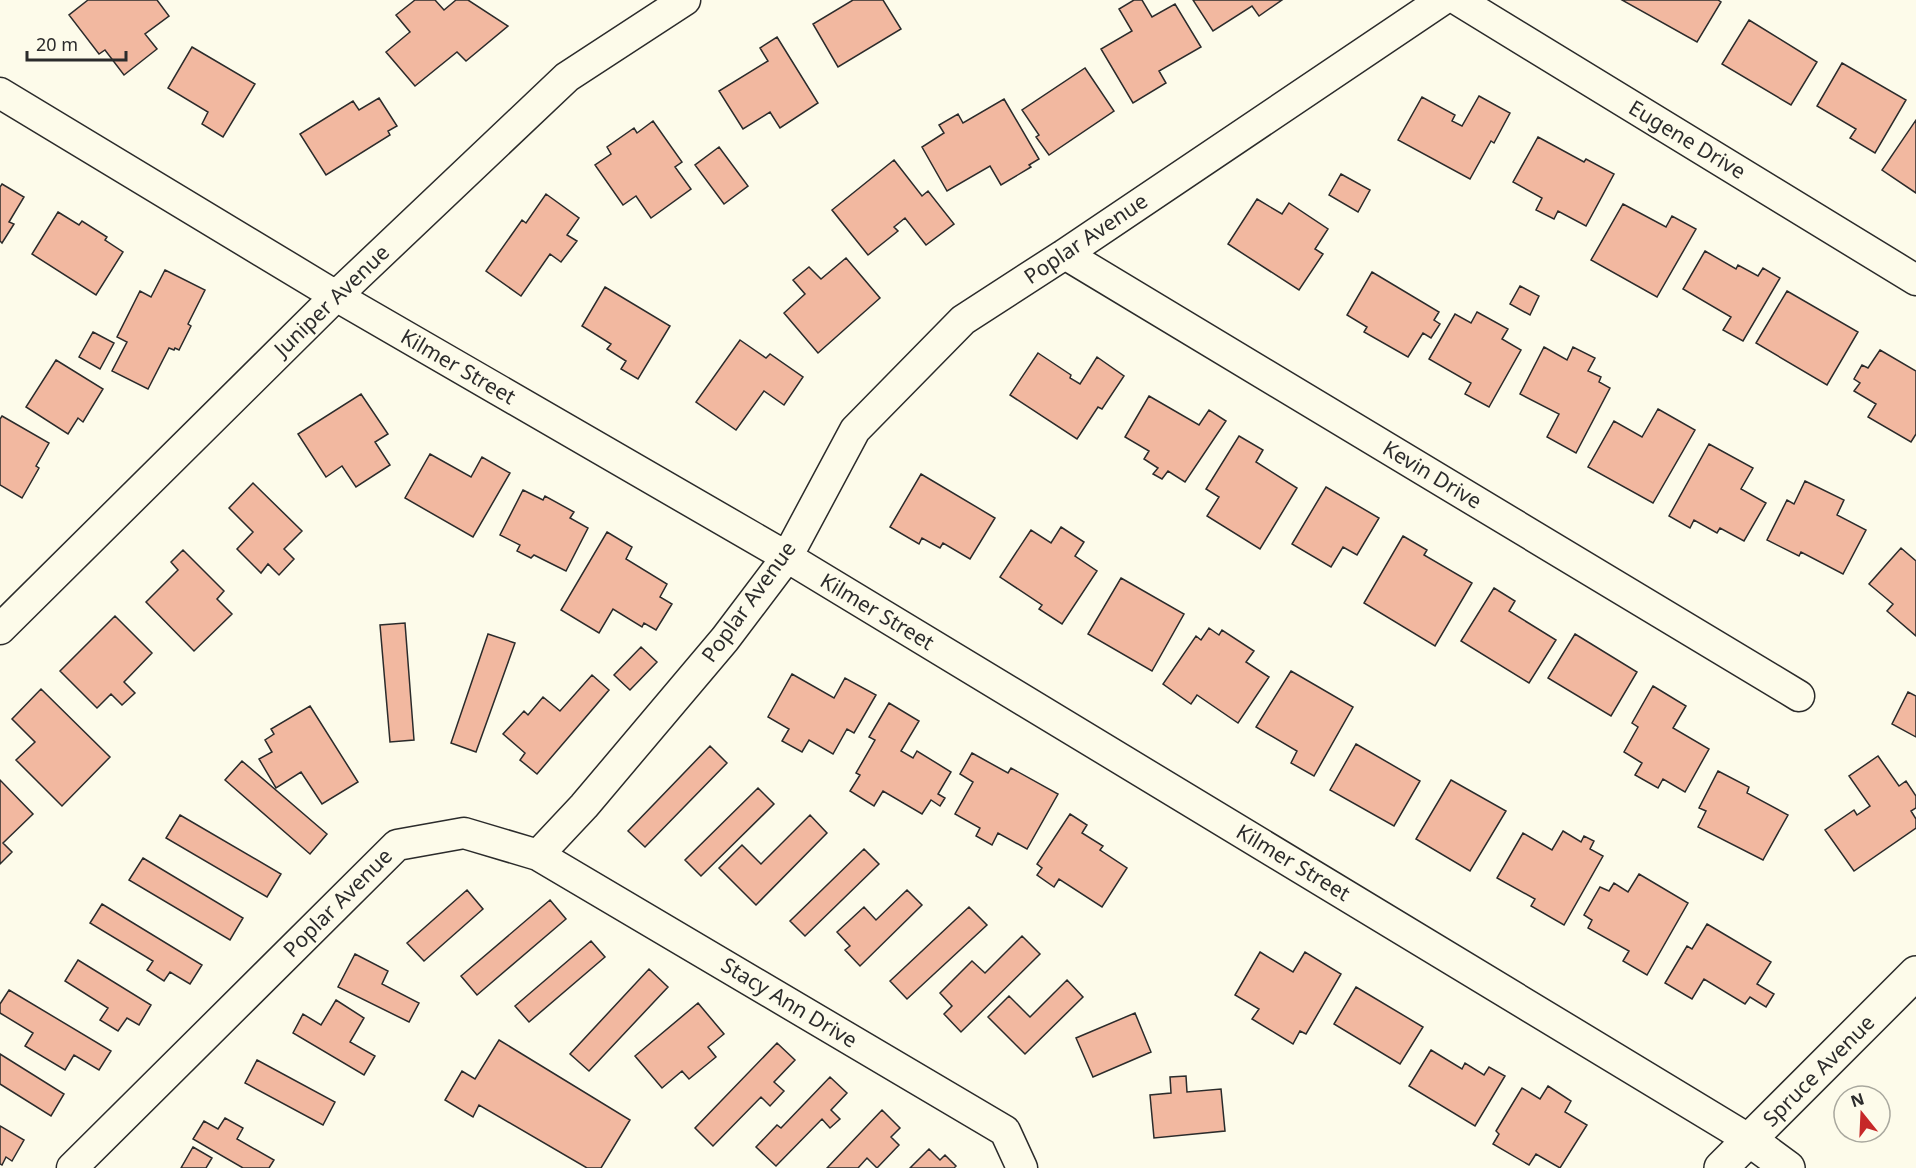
<svg xmlns="http://www.w3.org/2000/svg" width="1916" height="1168" font-family="'Noto Sans',sans-serif">
  <style>
    .building { fill: #f2b8a0; stroke: #2b2b2b; stroke-width: 1.5 }
    .lines { fill: none; stroke-linecap: round; stroke-linejoin: round }
    .street-casing { stroke: #2b2b2b; stroke-width: 33 }
    .secondary-casing { stroke: #2b2b2b; stroke-width: 36 }
    .street { stroke: #fdfbea; stroke-width: 30 }
    .secondary { stroke: #fdfbea; stroke-width: 33 }
    .labels { text-anchor: middle; stroke-width: 4.5; stroke-linejoin: round; paint-order: stroke }
    .street-label { font-size: 21px; fill: #2b2b2b; stroke: #fdfbea }
  </style>
  <rect width="100%" height="100%" fill="#fdfbea"/>
  <!-- building -->
  <path class="building" d="M88,0H157L169,16L145,34L157,49L124,75L105,50L99,54L69,15Z
    M415,0H435L444,10L456,0H468L508,26L466,61L457,52L415,86L386,52L410,32L396,15Z
    M853,0H883L901,29L838,67L813,24Z
    M1134,0H1142L1152,17L1175,4L1201,47L1159,71L1166,83L1133,103L1101,49L1132,31L1119,9Z
    M1193,0H1282L1259,16L1252,6L1213,31Z
    M1622,0H1718L1721,2L1697,42Z
    M1749,20L1817,62L1791,105L1722,64Z
    M777,37L818,103L780,128L770,112L743,129L719,91L768,61L760,48Z
    M192,47L255,84L223,137L202,124L208,112L168,88Z
    M1842,63L1906,100L1875,153L1850,138L1856,129L1817,106Z
    M1085,68L1114,111L1049,155L1036,137L1039,135L1022,110Z
    M1479,96L1510,113L1494,143L1491,141L1470,179L1398,140L1422,97L1455,115L1452,121L1462,126Z
    M379,98L397,126L388,131L390,135L326,175L300,134L353,101L359,110Z
    M1004,99L1039,159L1029,165L1031,167L1001,185L990,166L947,191L922,147L944,133L939,125L958,114L963,123Z
    M1916,120V193L1882,170Z
    M653,121L682,162L675,167L691,189L651,218L636,196L623,205L595,165L611,154L607,147L634,128L637,133Z
    M1538,137L1584,162L1586,159L1614,174L1586,226L1558,211L1554,219L1536,210L1542,198L1513,182Z
    M719,147L748,186L724,204L695,165Z
    M894,160L922,196L928,191L954,224L926,245L905,218L894,227L898,231L868,255L832,210Z
    M1341,174L1370,190L1358,212L1329,195Z
    M2,184L24,197L9,222L14,224L2,243L0,241V187Z
    M546,194L579,218L567,235L577,241L561,262L550,254L521,296L486,271L522,220L526,223Z
    M1257,199L1282,214L1289,203L1328,229L1315,249L1323,254L1299,290L1228,244Z
    M1623,204L1666,227L1672,216L1696,229L1657,297L1591,260Z
    M58,212L79,225L82,221L107,237L105,240L123,252L96,295L32,254Z
    M1705,251L1736,269L1738,265L1758,276L1763,268L1780,278L1743,341L1723,330L1731,317L1683,289Z
    M846,258L880,298L818,353L784,313L805,294L793,280L809,267L821,279Z
    M165,270L205,290L188,324L191,326L179,350L175,348L174,350L169,348L148,389L112,371L127,342L117,337L140,291L151,297Z
    M1372,272L1439,312L1434,320L1440,324L1431,338L1423,333L1408,357L1364,332L1367,327L1347,315Z
    M1520,286L1539,296L1530,315L1510,304Z
    M605,287L670,326L638,379L621,369L626,361L607,349L611,344L582,326Z
    M1787,291L1858,332L1827,385L1756,343Z
    M1477,312L1508,329L1502,339L1521,350L1489,407L1465,394L1471,383L1429,359L1455,314L1471,323Z
    M93,332L114,343L100,369L79,357Z
    M740,340L766,358L770,354L803,377L784,405L764,391L736,430L696,402Z
    M1544,347L1567,360L1573,347L1595,358L1588,371L1601,377L1599,382L1610,388L1576,453L1547,437L1559,414L1520,394Z
    M1880,350L1916,371V434L1911,442L1868,417L1876,404L1854,391L1860,383L1854,379L1862,365L1868,368Z
    M1038,353L1071,375L1070,378L1080,384L1097,357L1124,376L1102,409L1098,407L1077,439L1010,395Z
    M56,360L103,389L83,422L78,418L68,434L26,407Z
    M361,394L388,434L375,442L390,465L356,487L342,466L326,477L298,434Z
    M1149,396L1199,425L1209,410L1226,421L1185,482L1168,471L1162,479L1153,474L1158,468L1144,459L1149,451L1125,437Z
    M1658,409L1695,430L1653,503L1588,467L1614,421L1642,437Z
    M2,416L49,443L36,466L39,468L22,498L0,485V419Z
    M1239,436L1263,450L1256,462L1297,488L1260,549L1207,516L1219,497L1206,489Z
    M1709,444L1753,468L1741,489L1766,503L1744,541L1720,528L1717,533L1694,520L1690,528L1669,516Z
    M430,454L471,477L482,457L510,473L473,537L405,498Z
    M921,474L995,518L970,559L943,543L940,548L922,538L919,544L890,527Z
    M1805,481L1844,500L1837,515L1866,530L1843,574L1801,552L1799,556L1767,540L1787,500L1794,504Z
    M253,483L302,531L284,549L294,559L279,575L268,564L261,573L237,549L253,532L229,508Z
    M1326,487L1379,518L1357,555L1343,547L1331,567L1292,544Z
    M523,490L543,500L545,496L574,512L570,518L588,528L566,571L534,555L531,558L517,551L520,545L500,535Z
    M1061,527L1084,542L1075,556L1097,571L1062,624L1039,609L1042,605L1000,577L1031,530L1051,543Z
    M607,532L632,547L626,559L667,584L660,597L672,604L656,630L644,623L642,627L613,609L599,633L561,610Z
    M1403,536L1427,550L1424,555L1472,583L1435,646L1364,603Z
    M1901,548L1916,561V636L1887,611L1893,604L1869,584Z
    M183,550L224,591L217,599L232,614L194,651L146,602L178,570L171,562Z
    M1121,578L1184,614L1152,671L1088,634Z
    M1494,588L1515,601L1509,611L1556,640L1529,683L1461,641Z
    M115,616L152,653L124,682L135,693L122,705L111,694L97,708L60,671Z
    M405,623L414,740L390,742L380,625Z
    M1209,628L1219,635L1222,630L1254,651L1246,662L1269,677L1238,723L1197,695L1191,704L1163,684L1196,636L1201,640Z
    M488,634L515,643L476,752L451,743Z
    M1575,634L1637,672L1611,716L1548,678Z
    M641,647L657,662L630,690L614,675Z
    M1291,671L1353,707L1314,776L1291,763L1297,751L1256,727Z
    M792,674L834,698L845,678L876,695L854,733L847,729L833,754L809,740L802,752L782,741L789,729L768,717Z
    M592,675L609,690L537,774L520,760L525,753L503,734L524,711L528,715L543,697L560,711Z
    M1653,686L1686,706L1673,728L1709,749L1685,792L1663,779L1658,788L1635,775L1642,763L1624,752L1638,727L1632,723Z
    M41,689L110,757L62,806L16,760L35,742L12,719Z
    M1908,692L1916,696V737L1892,724Z
    M889,703L919,721L901,751L913,758L917,751L951,772L938,794L945,798L940,806L931,800L922,814L883,791L874,806L850,791L860,775L856,773L875,740L869,737Z
    M310,706L358,782L322,804L301,772L276,788L259,759L272,752L265,740L274,734L271,729Z
    M1356,744L1420,781L1394,826L1330,790Z
    M710,746L727,763L645,847L628,831Z
    M972,753L1008,773L1011,768L1058,794L1027,849L998,833L992,845L976,836L980,828L955,814L973,782L960,774Z
    M1878,756L1899,786L1906,781L1916,796V808L1911,811L1916,819V828L1854,871L1825,830L1854,810L1857,815L1870,806L1849,776Z
    M242,761L327,834L310,854L225,780Z
    M1718,771L1749,787L1747,793L1788,815L1763,860L1698,827L1706,811L1699,808Z
    M0,780L33,814L3,843L12,852L0,864Z
    M1451,780L1506,811L1470,871L1416,839Z
    M758,788L774,804L701,876L685,860Z
    M1070,814L1087,825L1082,833L1103,846L1100,850L1127,868L1102,907L1059,879L1054,887L1037,875L1042,868L1037,864Z
    M180,815L281,874L267,897L166,838Z
    M810,815L827,833L756,905L719,868L742,845L761,864Z
    M1563,831L1581,842L1584,836L1594,841L1590,849L1603,856L1564,925L1531,906L1535,899L1497,878L1523,833L1552,850Z
    M864,849L879,864L805,936L790,921Z
    M143,858L243,918L230,940L129,880Z
    M1639,874L1688,903L1647,975L1623,961L1629,951L1588,928L1592,920L1584,915L1600,887L1609,891L1614,883L1628,892Z
    M467,890L483,909L424,961L407,943Z
    M907,890L922,905L860,966L845,950L850,946L837,932L864,907L876,920Z
    M550,900L566,919L477,995L461,976Z
    M102,904L202,965L190,984L170,972L164,981L147,970L153,961L90,923Z
    M969,907L987,925L907,999L890,981Z
    M1707,924L1771,962L1757,984L1774,994L1766,1007L1750,997L1745,1004L1704,979L1692,999L1665,983L1687,946L1692,949Z
    M1022,936L1040,954L961,1032L944,1014L952,1006L940,993L972,961L985,973Z
    M591,941L605,957L529,1022L515,1006Z
    M1260,952L1293,972L1305,952L1341,974L1306,1034L1300,1031L1293,1044L1252,1019L1259,1009L1235,995Z
    M355,954L388,971L382,984L419,1003L409,1022L338,987Z
    M78,960L151,1005L139,1025L127,1018L118,1031L100,1020L108,1008L65,981Z
    M649,969L668,987L589,1071L570,1054Z
    M1067,980L1083,997L1025,1054L988,1017L1009,996L1030,1017Z
    M1356,987L1423,1027L1400,1064L1334,1024Z
    M9,990L111,1051L99,1070L74,1055L65,1070L25,1046L33,1033L0,1013V1004Z
    M336,1000L364,1018L350,1042L375,1056L364,1075L293,1033L303,1014L321,1025Z
    M698,1003L724,1034L708,1047L716,1057L689,1079L682,1071L662,1088L635,1056Z
    M1135,1013L1151,1052L1093,1077L1076,1038Z
    M499,1040L630,1120L601,1168H587L479,1105L473,1117L445,1100L462,1071L475,1079Z
    M777,1043L795,1060L774,1082L784,1091L770,1106L761,1097L713,1146L695,1128Z
    M1431,1050L1462,1069L1465,1063L1484,1075L1489,1067L1505,1076L1475,1126L1409,1086Z
    M0,1054L64,1094L51,1116L0,1084Z
    M257,1060L335,1102L323,1125L245,1083Z
    M1186,1076L1187,1092L1221,1089L1225,1131L1154,1138L1150,1095L1171,1093L1170,1077Z
    M830,1077L847,1093L831,1110L840,1119L830,1128L822,1119L776,1166L756,1147L777,1125L781,1128Z
    M1548,1086L1571,1101L1565,1112L1587,1125L1560,1168L1536,1154L1529,1165L1493,1144L1499,1134L1496,1131L1522,1088L1540,1099Z
    M882,1110L900,1128L891,1137L899,1145L877,1168L867,1158L858,1168H827Z
    M225,1118L243,1128L237,1139L274,1160L269,1168H243L193,1139L204,1121L218,1129Z
    M0,1126L24,1140L12,1161L6,1157L2,1165L0,1164Z
    M193,1147L212,1158L206,1168H181Z
    M929,1149L940,1160L945,1155L956,1166L954,1168H910Z"/>
  <g class="lines">
    <!-- street casing -->
    <g class="street-casing">
      <path id="street" d="M1458,0L1916,280
        M0,93L336,296L787,557L1750,1140
        M1065,254L1799,696
        M0,629L336,296L567,77L685,0
        M538,855L1005,1131L1022,1168
        M72,1168L397,845L464,833L538,855L584,806L725,639L787,557L855,430L963,320L1065,254L1442,0"/>
    </g>
    <!-- secondary casing -->
    <g class="secondary-casing">
      <path id="secondary" d="M1750,1140L1788,1168
        M1721,1168L1916,973"/>
    </g>
    <!-- street -->
    <use href="#street" class="street"/>
    <!-- secondary -->
    <use href="#secondary" class="secondary"/>
  </g>
  <g class="labels">
    <!-- street labels -->
    <g class="street-label">
      <text transform="translate(1687 140) rotate(31)" y="7">Eugene Drive</text>
      <text transform="translate(1086 239) rotate(-34)" y="7">Poplar Avenue</text>
      <text transform="translate(332 301) rotate(-44)" y="7">Juniper Avenue</text>
      <text transform="translate(458 367) rotate(30)" y="7">Kilmer Street</text>
      <text transform="translate(1432 475) rotate(31)" y="7">Kevin Drive</text>
      <text transform="translate(749 602) rotate(-54)" y="7">Poplar Avenue</text>
      <text transform="translate(877 612) rotate(31)" y="7">Kilmer Street</text>
      <text transform="translate(1293 863) rotate(31)" y="7">Kilmer Street</text>
      <text transform="translate(338 903) rotate(-45)" y="7">Poplar Avenue</text>
      <text transform="translate(789 1003) rotate(31)" y="7">Stacy Ann Drive</text>
      <text transform="translate(1819 1071) rotate(-45)" y="7">Spruce Avenue</text>
    </g>
  </g>
  <!-- north arrow -->
  <g transform="translate(1862 1114) rotate(342)"><circle r="28" fill="#fdfbea" stroke="#a9a89e" stroke-width="1.5"/>
  <path d="M0-4.5L10 22L0 15L-10 22Z" fill="#c62828"/>
  <text y="-9" font-size="16" font-weight="bold" text-anchor="middle" fill="#2b2b2b">N</text>
  </g>
  <!-- scale -->
  <path d="M27 51v9h99v-9" fill="none" stroke="#2b2b2b" stroke-width="3"/>
  <text x="36" y="51" font-size="18" fill="#2b2b2b" stroke="#fdfbea" stroke-width="4.5" paint-order="stroke">20 m</text>
</svg>
